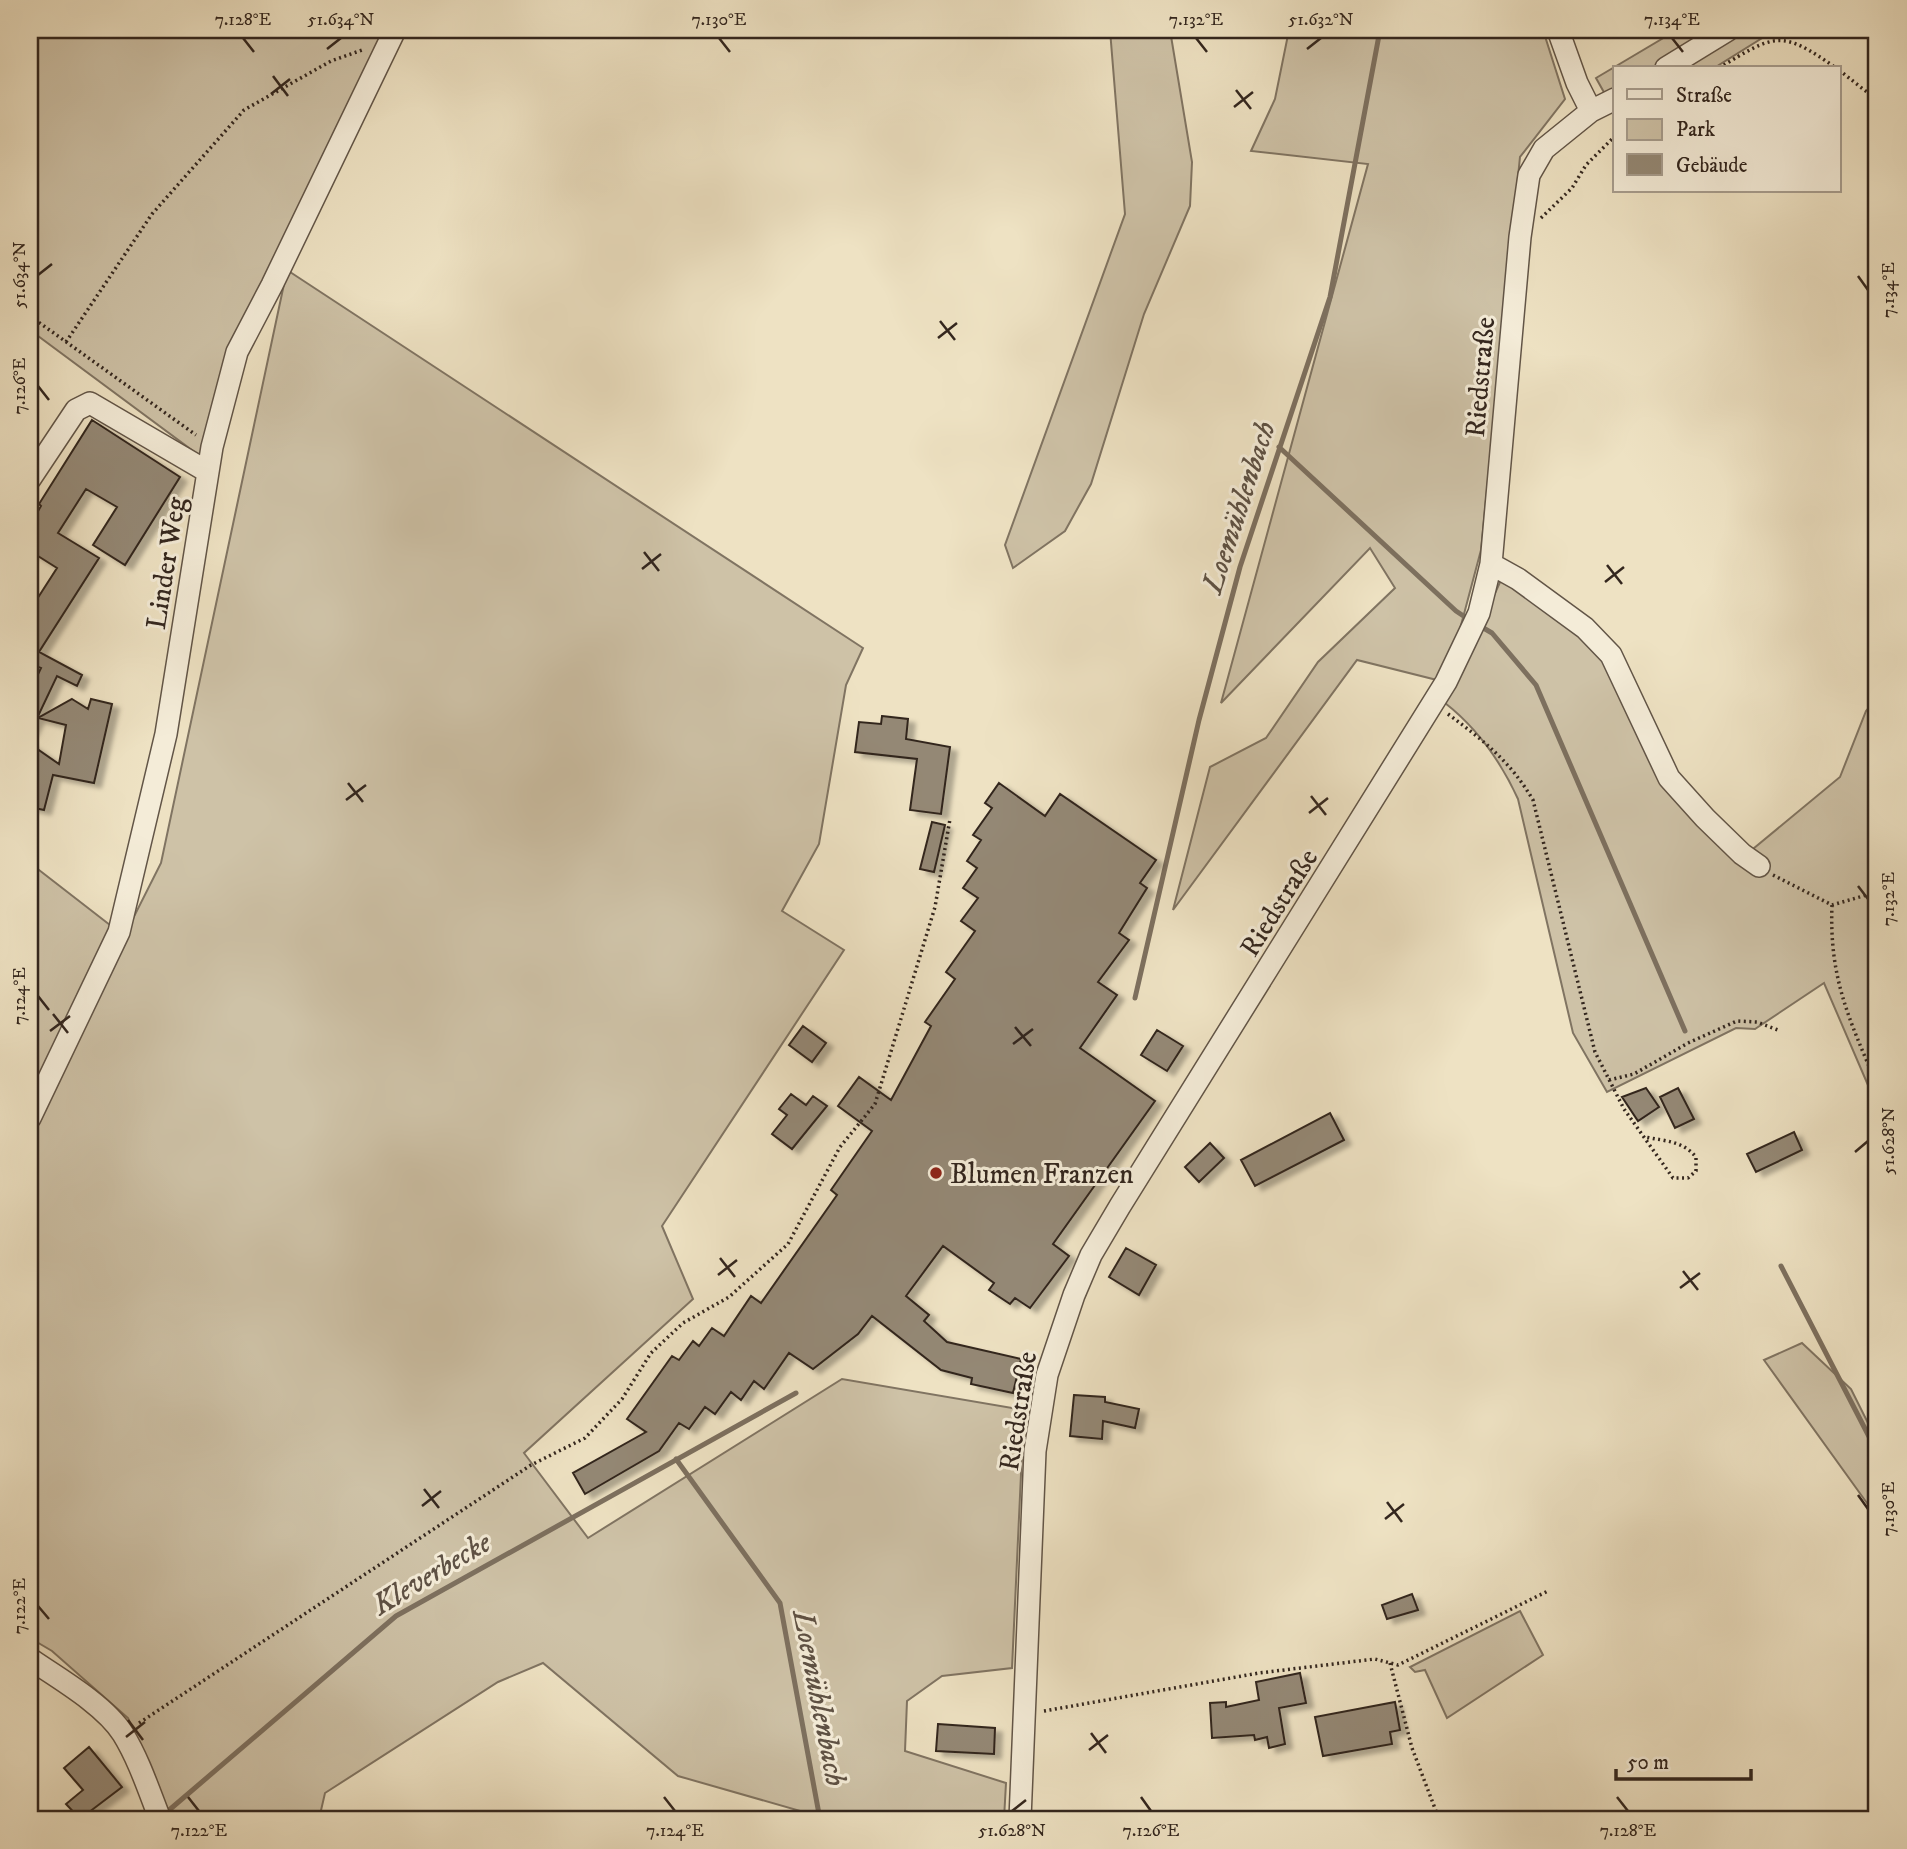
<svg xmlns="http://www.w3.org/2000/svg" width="1907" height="1849" font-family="'IM FELL DW Pica',serif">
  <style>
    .green { fill: #cec2a7; stroke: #807462; stroke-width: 2 }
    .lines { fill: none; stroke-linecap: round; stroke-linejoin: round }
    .stream { stroke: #7d705f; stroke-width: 5 }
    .building { fill: #948874; stroke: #33261e; stroke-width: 2; filter: url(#shadow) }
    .minor-casing { stroke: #625547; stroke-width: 24 }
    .path { stroke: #33261e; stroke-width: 3.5; stroke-dasharray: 2 3.5; stroke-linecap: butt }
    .minor { stroke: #f4ecd8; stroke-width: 21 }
    .ticks { fill: none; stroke: #33261e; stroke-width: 2.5 }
    .poi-dot { fill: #8f2418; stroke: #f4ecd8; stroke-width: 2.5 }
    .labels { text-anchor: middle; stroke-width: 6; stroke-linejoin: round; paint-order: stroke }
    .street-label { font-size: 28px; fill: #33261e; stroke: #f4ecd8 }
    .poi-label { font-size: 28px; fill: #33261e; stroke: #f4ecd8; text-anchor: start }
    .water-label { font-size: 30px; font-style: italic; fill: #5e5144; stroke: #f4ecd8 }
    .neatline { fill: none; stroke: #33261e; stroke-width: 2.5 }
    .ticks-label { font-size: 18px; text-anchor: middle; fill: #33261e }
  </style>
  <defs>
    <filter id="shadow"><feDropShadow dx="7" dy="4.5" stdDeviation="2" flood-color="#0004"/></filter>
  </defs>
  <rect width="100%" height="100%" fill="#eee2c3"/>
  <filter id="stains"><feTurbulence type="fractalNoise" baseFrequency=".00286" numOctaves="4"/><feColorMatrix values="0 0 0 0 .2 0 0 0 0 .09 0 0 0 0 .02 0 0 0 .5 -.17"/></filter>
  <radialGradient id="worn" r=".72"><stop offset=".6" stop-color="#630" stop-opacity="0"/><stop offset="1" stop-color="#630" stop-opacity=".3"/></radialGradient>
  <!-- green -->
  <path class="green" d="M30,30H392L233,354L204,459L30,330Z
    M1110,30H1170L1192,162L1190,206L1144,314L1091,484L1065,531L1013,568L1005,545L1125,214Z
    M1289,30H1543L1565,99L1520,157L1481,550L1460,629L1437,680L1357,660L1173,910L1210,767L1266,738L1318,662L1395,588L1370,548L1221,703L1368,164L1251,151L1275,99Z
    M1677,30H1775L1714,68H1615V112L1596,78Z
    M287,270L863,648L846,685L819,844L782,911L844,950L662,1226L693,1299L524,1453L588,1538L842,1379L1024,1410L1012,1668L942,1676L907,1701L905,1751L1006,1783L1004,1819H828L678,1776L543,1663L498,1682L325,1793L319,1819H172L128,1718L52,1651L30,1638V1123L161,863Z
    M1501,580L1575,628L1599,652L1694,818L1736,863L1840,777L1866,711L1877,698V1106L1824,983L1755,1029L1736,1028L1607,1092L1573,1033L1518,799C1501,762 1477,728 1445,703Z
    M30,863L119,932L30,1119Z
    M1802,1343L1851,1389L1877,1441V1517L1764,1360Z
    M1520,1611L1543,1655L1447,1718L1425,1670L1415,1672L1410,1667Z"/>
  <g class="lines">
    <!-- stream -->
    <path class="stream" d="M1279,447L1456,611L1471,621
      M1480,626L1492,633L1536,685L1685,1031
      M1135,998L1199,720L1240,567L1330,297L1380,30
      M1781,1266L1877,1452
      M676,1459L780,1603L819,1814L826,1819
      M168,1811L396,1616L796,1393"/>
  </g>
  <!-- building -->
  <path class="building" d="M92,420L180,477L125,565L93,545L117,507L86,489L58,533L99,558L39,652L82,675L77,686L57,676L30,733V691L41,668L31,664L30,666V610L57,568L30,551V525L41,506L39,504Z
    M72,699L88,709L91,699L112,704L94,783L53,775L44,810L30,807V744L59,764L66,725L38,718Z
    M882,716L908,719L906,739L950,747L941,814L910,810L917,759L855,752L859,722L881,724Z
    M999,783L1045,816L1060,794L1156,860L1140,883L1147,888L1119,933L1129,940L1098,982L1117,995L1080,1048L1155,1101L1053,1244L1069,1256L1030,1308L1015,1298L1010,1304L989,1290L994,1283L943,1246L906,1296L929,1315L924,1321L947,1342L1021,1359L1013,1393L971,1384L972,1378L941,1370L872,1316L858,1334L813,1369L789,1353L764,1389L754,1381L741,1400L731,1392L715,1414L705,1407L689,1429L679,1423L659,1451L585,1494L573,1473L646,1432L627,1419L672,1356L679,1360L693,1341L699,1346L712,1328L724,1336L751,1296L761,1303L837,1195L831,1190L872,1131L838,1106L859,1077L891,1100L931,1026L925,1022L955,979L946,972L975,931L961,921L978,898L963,888L977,868L967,861L981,840L973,835L992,808L985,803Z
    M932,822L945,825L934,872L920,869Z
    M803,1026L826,1043L812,1062L789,1045Z
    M1157,1030L1183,1046L1167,1071L1141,1055Z
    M1646,1088L1659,1107L1638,1121L1622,1097Z
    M1678,1088L1694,1119L1675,1128L1660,1097Z
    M791,1094L806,1105L813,1096L827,1106L792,1149L772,1134L787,1115L779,1109Z
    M1330,1113L1344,1140L1255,1186L1241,1160Z
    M1794,1132L1802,1150L1756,1172L1747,1154Z
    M1210,1143L1224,1158L1199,1182L1185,1167Z
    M1126,1248L1156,1265L1139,1295L1109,1277Z
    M1074,1395L1105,1397V1402L1139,1409L1135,1428L1103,1421L1102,1439L1070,1436Z
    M1412,1594L1418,1610L1387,1619L1382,1605Z
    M1300,1673L1306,1703L1279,1708L1285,1744L1269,1748L1267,1737L1255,1740L1254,1735L1212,1738L1210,1703L1226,1702V1707L1259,1700L1256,1682Z
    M1395,1702L1400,1730L1390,1732L1392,1744L1323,1756L1315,1717Z
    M938,1724L995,1728L994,1754L936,1751Z
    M89,1747L122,1787L80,1819L66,1804L83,1790L64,1768Z"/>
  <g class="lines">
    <!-- minor casing -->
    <g class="minor-casing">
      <path id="minor" d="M1558,30L1577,83L1591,111
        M1666,68L1728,30
        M30,479L76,410L90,403L208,472
        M1491,564L1518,579L1585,628L1611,655L1669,778L1705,818L1742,854L1759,866
        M30,1118L119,932L166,734L212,447L237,352L272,285L395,30
        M30,1659C58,1678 105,1705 123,1734C139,1760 149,1791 160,1819
        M1020,1819L1035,1451L1047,1375L1074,1295L1091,1255L1120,1206L1446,682L1479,613L1491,564L1520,237L1529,175L1544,149L1591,111L1615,99"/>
    </g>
    <!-- path -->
    <path class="path" d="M1719,68C1775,34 1781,29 1836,68
      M1839,70L1877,100
      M1541,218L1572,188L1586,165L1615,136
      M30,316L196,435
      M66,342L152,214L244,110L331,61L365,49
      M1448,714C1484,741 1510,761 1533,800L1595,1052L1624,1109L1673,1178H1688L1696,1171V1157C1683,1141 1665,1141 1645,1137
      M1773,875L1832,905L1877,892
      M1832,905C1829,978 1849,1019 1877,1085
      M1609,1080L1634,1074L1688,1043L1737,1021L1757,1022L1778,1030
      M1390,1663L1412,1748L1439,1819
      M1044,1711L1259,1673L1375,1659L1398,1665L1548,1591
      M139,1723L531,1465L585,1438L622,1399L651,1353L683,1323L729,1297L788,1244L840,1147L875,1104L935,907L950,819"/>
    <!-- minor -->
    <use href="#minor" class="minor"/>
  </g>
  <!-- ticks -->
  <path class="ticks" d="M243,38L254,52M719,38L730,52M1196,38L1207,52M1672,38L1683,52M327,49L341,38M1307,49L1321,38M273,76L288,96M1236,90L1251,109M271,94L290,79M1234,107L1253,92M38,275L52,264M1858,276L1868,290M940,321L955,340M938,338L957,323M38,386L49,400M644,552L659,571M1607,565L1622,584M642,569L661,554M1605,582L1624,567M348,783L363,802M1311,796L1326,815M346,800L366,785M1309,813L1328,798M1858,886L1868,899M38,996L49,1010M53,1014L68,1033M1015,1027L1031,1046M50,1031L70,1016M1013,1044L1033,1029M1855,1152L1868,1141M720,1258L735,1277M1683,1271L1698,1290M718,1275L737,1260M1680,1288L1700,1273M424,1489L439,1508M1858,1495L1868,1509M1387,1502L1402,1522M422,1506L441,1491M1385,1519L1404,1504M38,1606L49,1619M128,1720L143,1740M1091,1733L1106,1753M126,1737L145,1722M1089,1750L1108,1735M188,1797L199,1811M664,1797L675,1811M1141,1797L1151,1811M1617,1797L1628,1811M1012,1811L1026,1800"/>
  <!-- markers -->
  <circle class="poi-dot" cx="936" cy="1173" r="7"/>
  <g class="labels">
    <!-- street labels -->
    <g class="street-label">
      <text transform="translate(1479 377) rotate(-85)" y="10">Riedstraße</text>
      <text transform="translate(165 563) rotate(-81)" y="10">Linder Weg</text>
      <text transform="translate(1278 902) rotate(-58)" y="10">Riedstraße</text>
      <text transform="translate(1017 1411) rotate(-81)" y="10">Riedstraße</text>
    </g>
    <!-- poi labels -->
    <g class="poi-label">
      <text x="950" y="1183">Blumen Franzen</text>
    </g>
    <!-- water labels -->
    <g class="water-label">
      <text transform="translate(1238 507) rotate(-72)" y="10">Loemühlenbach</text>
      <text transform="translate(431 1573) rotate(-31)" y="10">Kleverbecke</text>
      <text transform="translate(820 1698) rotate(79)" y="10">Loemühlenbach</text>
    </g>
  </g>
  <!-- margin -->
  <rect width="1907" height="1849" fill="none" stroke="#eee2c3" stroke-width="77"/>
  <!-- legend -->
  <rect x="1613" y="66" width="228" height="126" fill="#f4ecd8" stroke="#a79d8e" stroke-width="2"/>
  <rect x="1627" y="89" width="35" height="10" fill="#f4ecd8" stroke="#a79d8e" stroke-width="2"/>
  <text x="1676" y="102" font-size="21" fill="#33261e">Straße</text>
  <rect x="1627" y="119" width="35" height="21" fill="#cec2a7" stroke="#a79d8e" stroke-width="2"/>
  <text x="1676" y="136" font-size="21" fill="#33261e">Park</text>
  <rect x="1627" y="154" width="35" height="21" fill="#948874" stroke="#a79d8e" stroke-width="2"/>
  <text x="1676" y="172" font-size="21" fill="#33261e">Gebäude</text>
  <!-- scale -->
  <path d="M1616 1769v10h135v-10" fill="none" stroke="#33261e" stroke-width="3.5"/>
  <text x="1627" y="1769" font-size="21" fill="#33261e" stroke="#f4ecd8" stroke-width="5" paint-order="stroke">50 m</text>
  <rect x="38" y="38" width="1830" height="1773" class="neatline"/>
  <g class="ticks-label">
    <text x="243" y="25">7.128°E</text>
    <text x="341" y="25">51.634°N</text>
    <text x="719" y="25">7.130°E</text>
    <text x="1196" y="25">7.132°E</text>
    <text x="1321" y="25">51.632°N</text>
    <text x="1672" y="25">7.134°E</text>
    <text transform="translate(19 275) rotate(-90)" y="6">51.634°N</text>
    <text transform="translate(1888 290) rotate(-90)" y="6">7.134°E</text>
    <text transform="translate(19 386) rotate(-90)" y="6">7.126°E</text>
    <text transform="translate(1888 899) rotate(-90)" y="6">7.132°E</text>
    <text transform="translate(19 996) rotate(-90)" y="6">7.124°E</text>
    <text transform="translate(1888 1141) rotate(-90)" y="6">51.628°N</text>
    <text transform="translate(1888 1509) rotate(-90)" y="6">7.130°E</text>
    <text transform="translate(19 1606) rotate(-90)" y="6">7.122°E</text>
    <text x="199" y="1836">7.122°E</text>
    <text x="675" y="1836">7.124°E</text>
    <text x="1012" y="1836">51.628°N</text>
    <text x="1151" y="1836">7.126°E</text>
    <text x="1628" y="1836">7.128°E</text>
  </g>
  <rect width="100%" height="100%" filter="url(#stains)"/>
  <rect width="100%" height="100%" fill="url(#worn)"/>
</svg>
